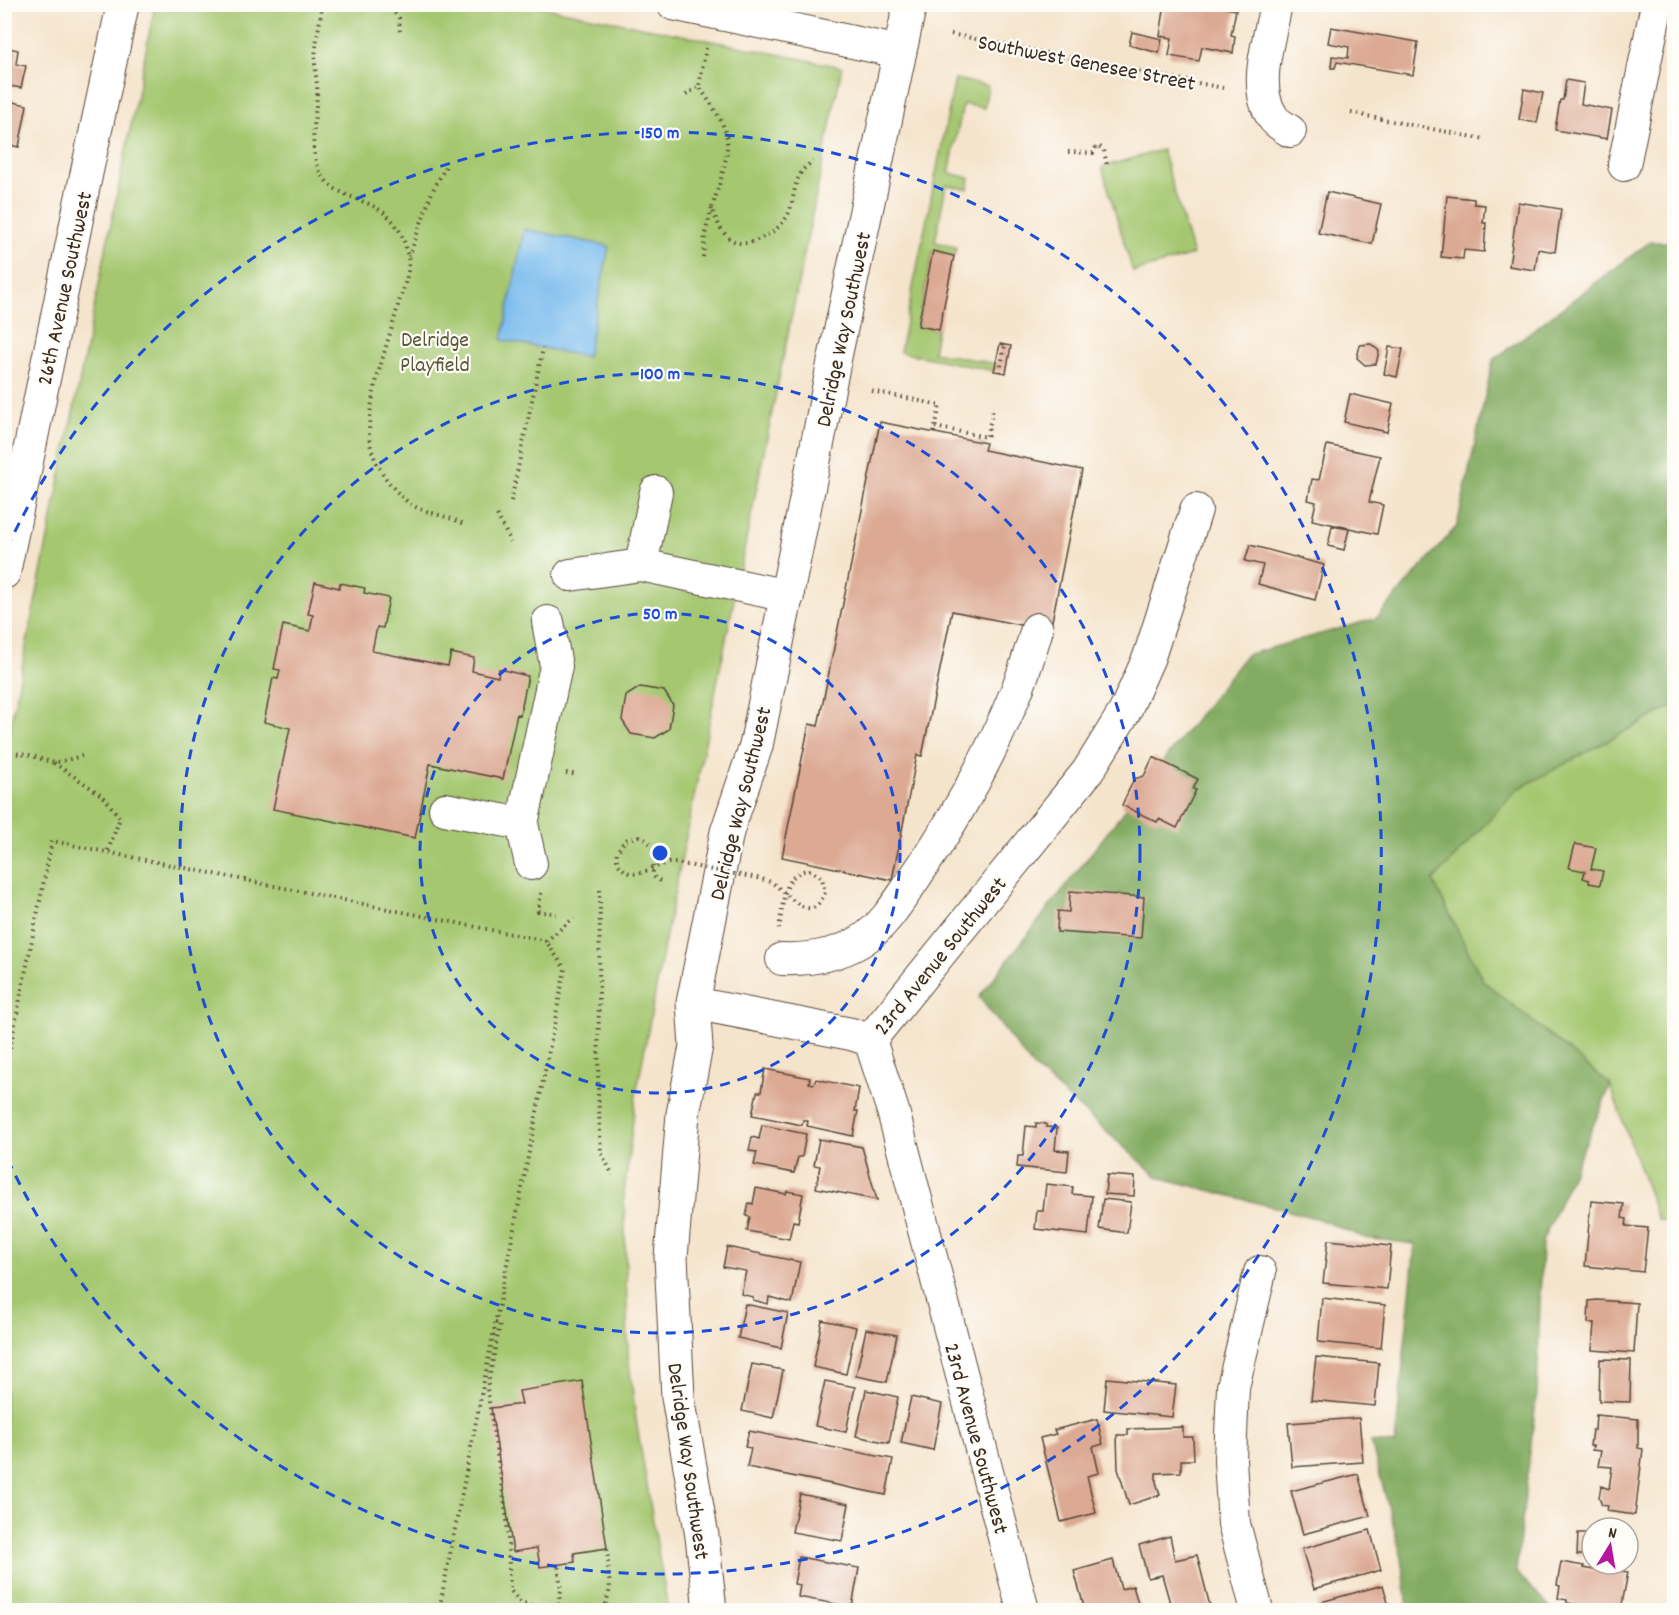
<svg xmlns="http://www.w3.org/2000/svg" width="1679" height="1615" font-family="Dekko,sans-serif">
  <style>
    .green { fill: #a4c770; stroke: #707847; stroke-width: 1.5 }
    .forest { fill: #83ac62; stroke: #5f6b40; stroke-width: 1.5 }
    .water { fill: #78bbee; stroke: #5a7286; stroke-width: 1.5 }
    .building { fill: #dca993 }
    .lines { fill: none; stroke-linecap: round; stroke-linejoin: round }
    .minor-casing { stroke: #574638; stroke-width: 34 }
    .major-casing { stroke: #574638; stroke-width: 35 }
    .path { stroke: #574638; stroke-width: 4; stroke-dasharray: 1.5 4.5; stroke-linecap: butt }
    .minor { stroke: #fff; stroke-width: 32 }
    .major { stroke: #fff; stroke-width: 33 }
    .path-bridge { stroke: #574638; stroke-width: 4; stroke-dasharray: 1.5 4.5; stroke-linecap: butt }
    .ring { fill: none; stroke: #1d4ed8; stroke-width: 3; stroke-dasharray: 10 8 }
    .labels { text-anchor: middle; stroke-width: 4.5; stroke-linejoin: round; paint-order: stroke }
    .street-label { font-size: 22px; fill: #3b2a1e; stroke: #fdfcf7 }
    .park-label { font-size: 22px; fill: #5a5937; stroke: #fdfcf7 }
    .centre { fill: #1d4ed8; stroke: #fdfcf7; stroke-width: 3 }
    .ring-label { font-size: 18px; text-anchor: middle; font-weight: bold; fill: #1d4ed8; stroke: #fdfcf7; stroke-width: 4.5; stroke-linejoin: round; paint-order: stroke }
  </style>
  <rect width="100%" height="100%" fill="#fdfcf7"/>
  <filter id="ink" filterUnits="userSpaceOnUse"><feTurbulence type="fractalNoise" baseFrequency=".0167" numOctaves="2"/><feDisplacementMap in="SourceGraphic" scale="12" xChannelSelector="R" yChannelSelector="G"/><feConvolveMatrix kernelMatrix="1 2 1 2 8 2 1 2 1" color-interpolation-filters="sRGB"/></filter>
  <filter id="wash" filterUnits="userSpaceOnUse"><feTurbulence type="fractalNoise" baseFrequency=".008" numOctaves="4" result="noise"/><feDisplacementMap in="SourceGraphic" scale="24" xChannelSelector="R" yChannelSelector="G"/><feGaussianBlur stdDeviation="1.35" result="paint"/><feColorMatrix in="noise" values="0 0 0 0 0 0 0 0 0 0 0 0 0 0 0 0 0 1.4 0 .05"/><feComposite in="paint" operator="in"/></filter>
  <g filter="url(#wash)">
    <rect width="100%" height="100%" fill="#f5e4cc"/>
    <!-- green -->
    <path class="green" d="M155,5H532L842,67L666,935L636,1095L624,1194L628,1354L636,1420L668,1610H5V752Z
      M955,79L988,86L984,108L963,104L949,173L970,178L968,189L946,185L935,242L956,247L954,256L933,251L918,325L937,330L933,352L996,364L994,371L900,352Z
      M1162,150L1193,255L1133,272L1102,167Z
      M1674,705V1222L1658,1220L1610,1085L1483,981L1433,881L1516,790Z"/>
    <!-- forest -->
    <path class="forest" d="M1650,242H1674V705L1516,790L1433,881L1483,981L1611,1085L1542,1242L1537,1392L1516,1572L1553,1610H1408L1402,1558L1371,1442L1395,1444L1415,1244L1365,1238L1316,1218L1158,1177L1032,1066L979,997L1246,655L1377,618L1457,526L1493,360Z"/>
    <!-- water -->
    <path class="water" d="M524,229L609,246L587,357L502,340Z"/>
    <g id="blocks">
      <!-- building -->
      <path class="building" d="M1165,4H1207L1236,10L1231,35L1235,36L1233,53L1202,47L1199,61L1169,56L1172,38L1160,36Z
        M1331,27L1418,42L1413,75L1337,62L1335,68H1331L1332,56L1348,58L1349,47L1328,43Z
        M1132,32L1162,39L1159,53L1129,45Z
        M4,47L18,50L16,64L26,66L21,88L4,85Z
        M1566,80L1584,83L1581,104L1612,110L1607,139L1555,130L1560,100H1563Z
        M1524,89L1543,93L1537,123L1519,120Z
        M4,100L27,105L19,147L4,144Z
        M1327,192L1381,204L1372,244L1318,233Z
        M1447,196L1474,199V204L1485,205L1483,223H1486L1484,252L1464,250L1463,259L1441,257Z
        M1518,202L1561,209L1555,252L1538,249L1535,270L1509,266Z
        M933,251L954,256L939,330L918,326Z
        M1000,344L1011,346L1006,373L994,371Z
        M1371,344L1379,351L1376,364L1365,365L1357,358L1360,345Z
        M1389,347L1403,349L1397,377L1384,374Z
        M1350,394L1393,404L1387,432L1344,422Z
        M880,422L986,443L984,450L1082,470L1050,631L952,611L922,756L917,755L892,880L782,857L809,724L818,726Z
        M1327,445L1380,456L1369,502L1383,505L1377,534L1312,520L1316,502L1308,500L1312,479L1319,480Z
        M1332,526L1349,529L1344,550L1328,546Z
        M1250,545L1324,565L1315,600L1258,584L1263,565L1245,561Z
        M315,582L339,588L340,583L365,588L364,593L389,598L383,628L377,627L372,651L448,666L451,653L474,658L472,671L498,677L499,669L528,676L520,715L517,714L503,779L430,764L415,838L273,809L290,728L264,722L273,678L278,679L280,670L274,669L283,625L310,631L313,615L308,614Z
        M640,687L664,691L673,705L669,729L655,738L631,734L622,720L626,696Z
        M1153,757L1198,779L1193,789L1196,790L1177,828L1159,819L1157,822L1122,805L1134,779L1144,776Z
        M1575,844L1596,848L1591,869L1603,871L1600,885L1589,883V880L1583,878L1585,871L1569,868Z
        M1070,891L1144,897L1141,938L1057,932L1058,911L1069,912Z
        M765,1069L810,1078L809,1083L814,1084L816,1079L859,1088L855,1111H858L853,1136L807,1126L808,1121L803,1120L802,1125L752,1115L757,1092H761Z
        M1036,1123L1046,1124V1127L1057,1128L1055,1150L1069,1151L1067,1172L1017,1167L1018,1156H1023L1026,1126L1036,1127Z
        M762,1125L806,1134L802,1157H798L794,1173L754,1165L757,1152L749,1151L752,1137L759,1139Z
        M819,1139L862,1147L877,1200L816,1188L820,1166L814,1165Z
        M1107,1175L1135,1177L1134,1196L1105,1194Z
        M1046,1184L1073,1187L1072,1194L1092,1196L1088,1235L1035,1229L1037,1211H1043Z
        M756,1188L786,1194L787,1191L803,1194L798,1222L793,1221L789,1239L747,1231L750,1217L746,1216L749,1203L753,1204Z
        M1103,1199L1131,1202L1127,1233L1099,1229Z
        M1591,1201L1624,1204L1622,1218L1627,1219L1626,1226L1648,1228L1643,1272L1585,1266Z
        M1328,1240L1391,1246L1387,1289L1323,1283Z
        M727,1247L800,1262L792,1303L769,1297L768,1304L753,1300V1297L741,1294L746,1271L723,1267Z
        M1322,1298L1385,1305L1381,1348L1318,1342Z
        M1597,1300L1637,1303L1634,1353L1592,1350L1594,1323H1588L1589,1301Z
        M745,1304L788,1313L781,1348L738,1338Z
        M822,1320L856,1327L846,1374L813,1367Z
        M866,1329L897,1335L887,1382L856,1376Z
        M1316,1357L1379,1363L1375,1406L1311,1400Z
        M1600,1359L1631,1360L1630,1402L1599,1401Z
        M752,1364L783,1370L773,1418L742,1411Z
        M1107,1378L1176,1385L1172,1417L1104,1410Z
        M582,1381L607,1548L574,1553L575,1562L540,1567L537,1548L513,1552L491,1408L522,1404L519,1391Z
        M825,1381L855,1387L846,1432L815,1426Z
        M866,1390L898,1397L889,1443L856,1436Z
        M911,1397L942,1404L933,1450L901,1443Z
        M1596,1415L1638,1419V1448L1643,1449L1635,1515L1607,1511L1608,1506L1602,1505L1599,1498L1601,1486L1609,1489L1612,1467L1598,1466L1601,1451L1592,1450L1593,1446H1590L1592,1430H1595Z
        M1359,1418L1363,1462L1292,1467L1288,1423Z
        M1097,1419L1103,1444L1093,1447L1099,1473L1087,1476L1096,1513L1061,1522L1040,1438L1056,1434L1054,1430Z
        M1183,1427V1437H1193L1194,1460H1181V1472L1156,1473V1482L1160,1495L1129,1505L1118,1469L1117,1435H1128V1429Z
        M749,1431L893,1459L886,1495L747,1467L751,1448L745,1447Z
        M1358,1474L1370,1516L1303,1534L1291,1491Z
        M800,1494L849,1504L842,1541L792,1532Z
        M1370,1530L1381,1570L1314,1589L1302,1549Z
        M1578,1533H1592L1590,1555H1577Z
        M1170,1536L1175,1560L1197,1555L1211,1610H1172L1162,1575L1148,1578L1139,1545Z
        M799,1557L859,1568L852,1607L798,1597L800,1585L794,1584Z
        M1113,1560L1121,1589L1133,1586L1140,1610H1085L1074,1571Z
        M1561,1562L1584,1566L1583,1568L1594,1570V1566L1628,1572L1621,1610H1580L1581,1605L1567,1603V1600L1558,1598L1560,1586L1557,1585Z
        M1383,1585L1390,1610H1319L1317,1603Z"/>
    </g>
  </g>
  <g filter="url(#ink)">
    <use href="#blocks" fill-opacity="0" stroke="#574638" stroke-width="1.5"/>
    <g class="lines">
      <!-- minor casing -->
      <g class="minor-casing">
        <path id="minor" d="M673,4L900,52
          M1276,4C1270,38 1252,86 1272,116C1275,122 1284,127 1290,131
          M1624,165L1657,4
          M641,565L656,492
          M4,573L84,185L123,4
          M570,575L641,565L788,596
          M445,809L522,824L556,666L548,622
          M522,824L531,864
          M782,959C810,960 836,956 861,941C884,926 899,901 914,879C955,820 990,757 1017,690C1025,670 1031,649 1037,629
          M693,1003L851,1034L870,1040
          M870,1040L1088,771L1125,711L1149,657L1196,510
          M870,1040L893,1111L1023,1610
          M1257,1610L1234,1524L1230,1460L1233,1387L1260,1272"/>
      </g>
      <!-- major casing -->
      <g class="major-casing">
        <path id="major" d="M710,1610L702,1536L678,1397L671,1257L683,1114L696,1046L693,1003L727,832L756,746L835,357L910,4"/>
      </g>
      <!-- path -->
      <path class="path" d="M322,4C320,24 315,44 315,63C315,74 318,84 317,95C315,123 306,158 327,182C335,190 344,194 354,198C385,209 402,222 408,258C411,271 403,289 399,302C388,345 369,390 369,434C370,460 389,487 409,503C420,512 449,516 464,524
        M387,4L399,18L400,35
        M951,34L1223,88
        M706,48L699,86C709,102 725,121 727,140C729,159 717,190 712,208
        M686,95L699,86
        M1351,113L1483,139
        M1068,152L1093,153L1096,147L1099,146L1104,150L1107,166
        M409,257L432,192L447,164
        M703,257L705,234L712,208C721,236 735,254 765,236C773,232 781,226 786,218C795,205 792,183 803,170C805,167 810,164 813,161
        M1000,372L1005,345
        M872,391L940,405L934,433
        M935,427L987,437L993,408
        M511,501L543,348
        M497,515L511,542
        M5,752L29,755L54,763L82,756
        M54,763L103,796L120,818L107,853
        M566,773L577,775
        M639,836C661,846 652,858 653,876L656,879L664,882
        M600,890L598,1090L601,1153L613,1175
        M541,893L538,911L556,914
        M779,929C783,907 782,871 810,870
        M546,941L574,918
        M4,1078L52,841L546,941L565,969L439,1610
        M495,1323L500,1324L487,1389L507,1519L510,1590L520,1602L551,1610
        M557,1610L561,1590L558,1564
        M604,1610L610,1589L607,1548"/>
      <!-- minor -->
      <use href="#minor" class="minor"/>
      <!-- major -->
      <use href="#major" class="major"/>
      <!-- path-bridge -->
      <path class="path-bridge" d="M639,836L625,840L617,852C616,858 617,864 622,868C637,884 657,861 673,863C688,864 704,869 719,871C735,875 753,876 768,881C784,886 811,932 825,892L822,878L810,870"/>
    </g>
  </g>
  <!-- distance rings -->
  <g class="ring">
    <circle cx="660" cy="853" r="240"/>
    <circle cx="660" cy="853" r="480"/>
    <path d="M7 548A721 721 0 1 1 7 1158"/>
  </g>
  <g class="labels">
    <!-- street labels -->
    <g class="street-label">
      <text transform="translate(1087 61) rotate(11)" y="8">Southwest Genesee Street</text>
      <text transform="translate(63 288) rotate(-78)" y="8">26th Avenue Southwest</text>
      <text transform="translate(842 329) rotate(-78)" y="8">Delridge Way Southwest</text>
      <text transform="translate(739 803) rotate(-76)" y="8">Delridge Way Southwest</text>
      <text transform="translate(939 955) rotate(-51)" y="8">23rd Avenue Southwest</text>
      <text transform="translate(978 1438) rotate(75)" y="8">23rd Avenue Southwest</text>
      <text transform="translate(690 1461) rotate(82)" y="8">Delridge Way Southwest</text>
    </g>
    <!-- park labels -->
    <g class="park-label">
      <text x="435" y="346">Delridge<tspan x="435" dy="25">Playfield</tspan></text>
    </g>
  </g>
  <circle cx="660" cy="853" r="9" class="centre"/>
  <g class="ring-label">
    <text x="660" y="138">150 m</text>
    <text x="660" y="379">100 m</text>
    <text x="660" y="619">50 m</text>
  </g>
  <!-- margin -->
  <rect width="1679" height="1615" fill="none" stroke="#fdfcf7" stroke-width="24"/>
  <!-- north arrow -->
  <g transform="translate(1610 1546) rotate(11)"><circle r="28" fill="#fdfcf7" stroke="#afa8a0" stroke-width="1.5"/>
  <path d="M0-4.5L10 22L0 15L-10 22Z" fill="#b5179e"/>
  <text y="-9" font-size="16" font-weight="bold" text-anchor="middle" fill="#3b2a1e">N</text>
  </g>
</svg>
